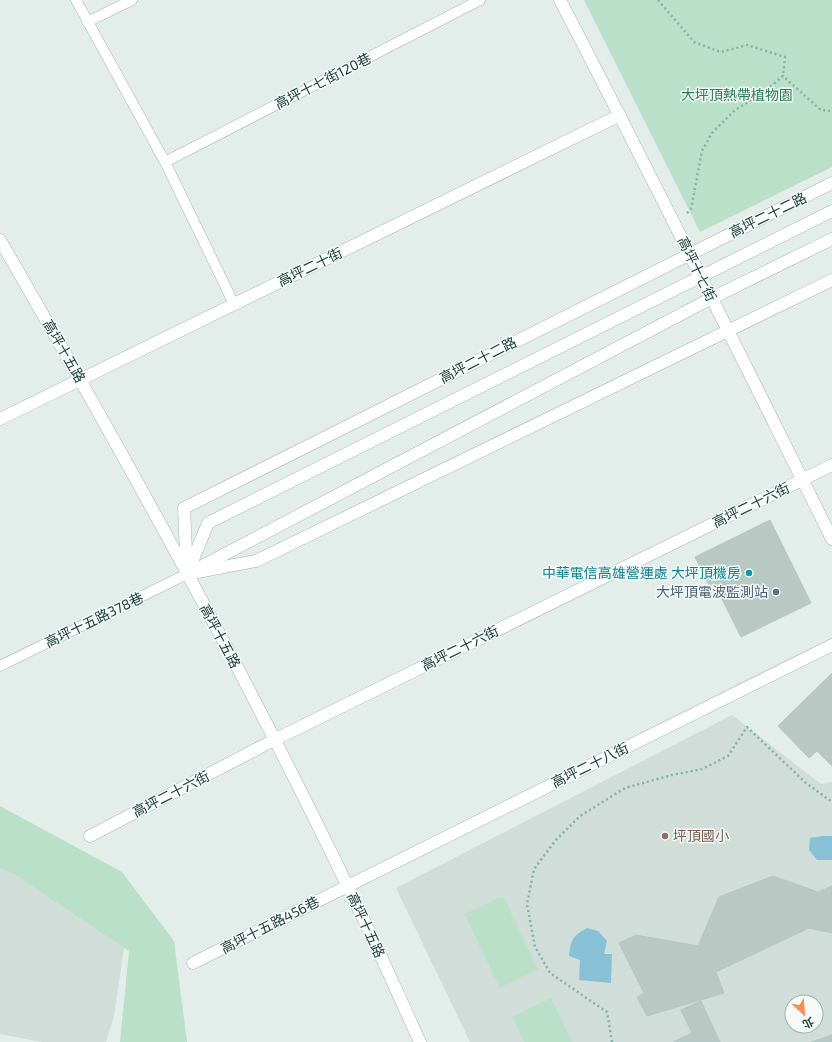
<svg xmlns="http://www.w3.org/2000/svg" width="832" height="1042" font-family="'Exo 2','Noto Sans TC',sans-serif">
  <style>
    .built { fill: #d1ddd9; fill-rule: evenodd }
    .green { fill: #bae0c9 }
    .water { fill: #88c1d5 }
    .building { fill: #b8c8c3; stroke: #b4c8c2 }
    .lines { fill: none; stroke-linecap: round; stroke-linejoin: round }
    .service-casing { stroke: #a5b6b2; stroke-width: 11 }
    .minor-casing { stroke: #a5b6b2; stroke-width: 13 }
    .tertiary-casing { stroke: #a5b6b2; stroke-width: 13 }
    .path { stroke: #81b3a9; stroke-width: 2.5; stroke-dasharray: 2 3; stroke-linecap: butt }
    .service { stroke: #fff; stroke-width: 10 }
    .minor { stroke: #fff; stroke-width: 12 }
    .tertiary { stroke: #fff; stroke-width: 12 }
    .culture-dot { fill: #0f9aa8; stroke: #f3faf7; stroke-width: 1.5 }
    .service-dot { fill: #5c6f8a; stroke: #f3faf7; stroke-width: 1.5 }
    .education-dot { fill: #8d6e63; stroke: #f3faf7; stroke-width: 1.5 }
    .labels { text-anchor: middle; stroke-width: 3; stroke-linejoin: round; paint-order: stroke }
    .street-label { font-size: 14px; fill: #21403b; stroke: #f3faf7 }
    .park-label { font-size: 14px; fill: #297951; stroke: #f3faf7 }
    .culture-label { font-size: 14px; fill: #0d838f; stroke: #f3faf7; text-anchor: end }
    .service-label { font-size: 14px; fill: #4e5e75; stroke: #f3faf7; text-anchor: end }
    .education-label { font-size: 14px; fill: #785e54; stroke: #f3faf7; text-anchor: start }
  </style>
  <rect width="100%" height="100%" fill="#e3edea"/>
  <!-- built -->
  <path class="built" d="M732,715L821,784L832,782V1042H470L396,888ZM792,1002H816V1026H792Z
    M0,859L125,941L114,1016L106,1042H42L0,1034Z"/>
  <!-- green -->
  <path class="green" d="M584,0H832V167L700,232Z
    M0,806L122,872L174,941L187,1042H120L129,951L14,874L0,868Z
    M503,896L538,969L500,988L464,914Z
    M551,998L572,1042H524L512,1017Z"/>
  <!-- water -->
  <path class="water" d="M822,836H832V860H817L809,850L810,838Z
    M587,928L598,931L607,941L604,954H612L611,983L579,980L580,960L569,956C571,939 573,936 587,928Z"/>
  <!-- building -->
  <path class="building" d="M770,520L811,603L741,637L717,589L712,591L695,557Z
    M832,673V766L817,751L809,758L778,726Z
    M773,876L818,892L832,886V933L809,928L716,972L724,993L647,1016L637,997L644,993L619,943L636,935L698,946L719,897Z
    M701,1001L720,1042H673L692,1033L681,1010Z
    M832,1035V1042H811Z"/>
  <g class="lines">
    <!-- service casing -->
    <g class="service-casing">
      <path id="service" d="M76,0L165,162L234,304
        M87,22L132,0
        M165,162L480,0
        M0,666L187,574"/>
    </g>
    <!-- minor casing -->
    <g class="minor-casing">
      <path id="minor" d="M560,0C653,178 742,359 832,539
        M832,183L184,508L187,574L256,561L832,280
        M0,419L620,115
        M90,836L274,740L832,465
        M193,963L832,645"/>
    </g>
    <!-- tertiary casing -->
    <g class="tertiary-casing">
      <path id="tertiary" d="M0,240C122,451 241,665 347,885C373,937 396,990 420,1042
        M187,574L208,523L832,211
        M187,574L712,298L832,239"/>
    </g>
    <!-- path -->
    <path class="path" d="M658,0L694,42L721,52L747,45L785,57L783,76
      M687,213L691,209L702,151L712,133L735,110L764,92L783,76L821,110L832,111
      M612,1042L607,1012L550,973L535,947L527,904L534,869L555,841L580,816L625,788L672,775L702,769L728,756L747,727L806,783L832,802"/>
    <!-- service -->
    <use href="#service" class="service"/>
    <!-- minor -->
    <use href="#minor" class="minor"/>
    <!-- tertiary -->
    <use href="#tertiary" class="tertiary"/>
  </g>
  <!-- markers -->
  <circle class="culture-dot" cx="749" cy="573" r="4"/>
  <circle class="service-dot" cx="776" cy="592" r="4"/>
  <circle class="education-dot" cx="665" cy="836" r="4"/>
  <g class="labels">
    <!-- street labels -->
    <g class="street-label">
      <text transform="translate(323 81) rotate(-27)" y="5">高坪十七街120巷</text>
      <text transform="translate(768 215) rotate(-26)" y="5">高坪二十二路</text>
      <text transform="translate(310 267) rotate(-26)" y="5">高坪二十街</text>
      <text transform="translate(697 269) rotate(64)" y="5">高坪十七街</text>
      <text transform="translate(64 351) rotate(60)" y="5">高坪十五路</text>
      <text transform="translate(478 360) rotate(-27)" y="5">高坪二十二路</text>
      <text transform="translate(751 505) rotate(-26)" y="5">高坪二十六街</text>
      <text transform="translate(94 620) rotate(-26)" y="5">高坪十五路378巷</text>
      <text transform="translate(220 636) rotate(62)" y="5">高坪十五路</text>
      <text transform="translate(460 648) rotate(-26)" y="5">高坪二十六街</text>
      <text transform="translate(590 765) rotate(-26)" y="5">高坪二十八街</text>
      <text transform="translate(171 794) rotate(-27)" y="5">高坪二十六街</text>
      <text transform="translate(270 925) rotate(-27)" y="5">高坪十五路456巷</text>
      <text transform="translate(366 925) rotate(65)" y="5">高坪十五路</text>
    </g>
    <!-- park labels -->
    <g class="park-label">
      <text x="737" y="100">大坪頂熱帶植物園</text>
    </g>
    <!-- culture labels -->
    <g class="culture-label">
      <text x="741" y="578">中華電信高雄營運處 大坪頂機房</text>
    </g>
    <!-- service labels -->
    <g class="service-label">
      <text x="768" y="597">大坪頂電波監測站</text>
    </g>
    <!-- education labels -->
    <g class="education-label">
      <text x="673" y="841">坪頂國小</text>
    </g>
  </g>
  <!-- north arrow -->
  <g transform="translate(804 1014) rotate(154)"><circle r="19" fill="#f3faf7" stroke="#9fb0ac"/>
  <path d="M0-3L7 15L0 10L-7 15Z" fill="#fa8f54"/>
  <text y="-6" font-size="11" font-weight="bold" text-anchor="middle" fill="#21403b">北</text>
  </g>
</svg>
